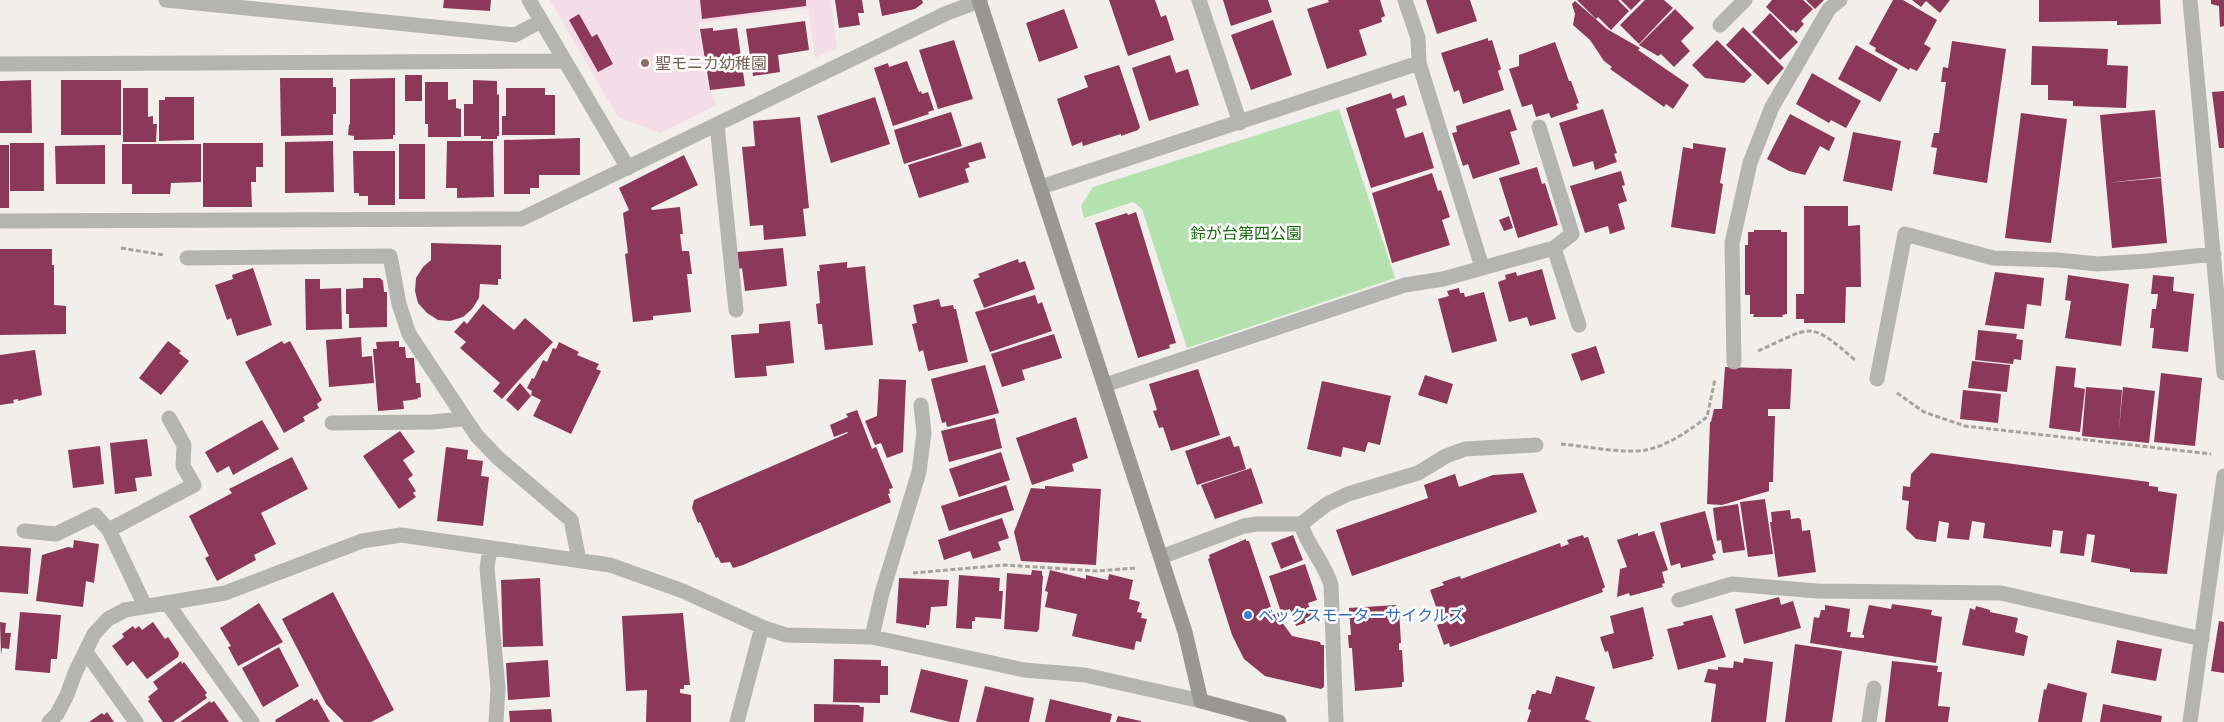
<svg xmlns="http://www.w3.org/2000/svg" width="2224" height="722" font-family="'Varela Round','Noto Sans JP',sans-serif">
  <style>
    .education { fill: #f5dde8 }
    .green { fill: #b4e2ae }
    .building { fill: #8b3859 }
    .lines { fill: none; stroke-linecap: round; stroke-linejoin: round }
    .path { stroke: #a5a2a0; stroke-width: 3; stroke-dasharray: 5 2.5; stroke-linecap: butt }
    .lane { stroke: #b4b4b2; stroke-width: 15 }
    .street { stroke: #b4b4b2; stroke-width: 15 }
    .secondary { stroke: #989795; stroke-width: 15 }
    .education-dot { fill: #8d6e63; stroke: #fff; stroke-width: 2 }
    .shop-dot { fill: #3f7fe0; stroke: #fff; stroke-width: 2 }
    .labels { text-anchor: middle; stroke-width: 5; stroke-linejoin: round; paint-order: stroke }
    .education-label { font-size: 16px; fill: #785e54; stroke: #fff; text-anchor: start }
    .park-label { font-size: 16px; fill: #136a08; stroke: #fff }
    .shop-label { font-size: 16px; fill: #366cbe; stroke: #fff; text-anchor: start }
  </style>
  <rect width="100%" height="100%" fill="#f1eeeb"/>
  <!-- education -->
  <path class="education" d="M550,0H831L837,48L815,58L808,8L698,23L708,87L716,105L660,133L618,117Z"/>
  <!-- green -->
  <path class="green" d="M1339,109L1395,278L1187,348L1142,209L1133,202L1084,218L1081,206L1093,187Z"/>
  <!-- building -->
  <path class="building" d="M444,0H491L490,11L443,8Z
    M700,0H806V6L702,19Z
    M835,0H862L864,13H858L860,25L839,28Z
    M879,0H922L923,3L915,9L882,16Z
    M1109,0H1155L1161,17L1166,15L1174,40L1128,56Z
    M1223,0H1268L1272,12L1231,26Z
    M1328,0H1380L1385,16L1381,18L1382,22L1359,30L1367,55L1327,69L1307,9L1329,2Z
    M1426,0H1470L1477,21L1437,34Z
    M1577,0H1618L1629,11L1611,30L1598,17L1596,19Z
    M1621,0H1641L1631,10Z
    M1645,0H1664L1673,8L1639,44L1620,25Z
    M1772,0H1803L1813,9L1801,21L1804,24L1796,33L1793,30L1791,31L1766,7Z
    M1806,0H1824L1815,9Z
    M1893,0H1903L1937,20L1924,44L1931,48L1917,71L1910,68L1909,70L1875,51L1876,48L1869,44Z
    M1912,0H1950L1940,13L1926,1L1921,7Z
    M2039,0H2160L2161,24L2117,25V21L2039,22Z
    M2211,0H2224V26L2220,27L2219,6L2211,4Z
    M1575,1L1607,29L1640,48L1638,50L1689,85L1673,109L1666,104L1664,107L1610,69L1612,67L1604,61L1590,40L1573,25L1575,14L1572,4Z
    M1064,9L1078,48L1039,62L1026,23Z
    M1675,9L1694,28L1681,41L1690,51L1674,67L1661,54L1658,56L1639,45Z
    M1770,13L1798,42L1780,60L1752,32Z
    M579,14L592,37L597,34L613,64L598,72L569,20Z
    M1273,20L1292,75L1251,90L1231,35Z
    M805,21L809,50L778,55L780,72L753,76L746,29Z
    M1743,27L1784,68L1768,85L1726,45Z
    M713,28V31L737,28L745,86L710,90L700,29Z
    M1488,38V41L1492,40L1501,69L1498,71L1504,90L1463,104L1459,90L1454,92L1441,53Z
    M954,40L973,99L938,109L919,50Z
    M1717,40L1752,75L1744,83L1705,78L1692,65Z
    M1952,41L2006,49L1987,183L1933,174L1937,148L1931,147L1934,133H1939L1946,82H1941L1943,67L1948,68Z
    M1555,42L1569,81H1571L1579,103L1576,104L1578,109L1551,118L1549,113L1536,117L1532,104L1522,107L1509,69L1519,66V55Z
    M1856,45L1898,69L1880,102L1838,79Z
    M2032,46L2108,49L2107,65L2128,66L2126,108L2073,106V101L2048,100V85H2031Z
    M1170,55L1176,73L1188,69L1199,105L1149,121L1132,68Z
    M907,61L919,92L921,91L922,94L928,92L934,110L928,112L929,114L893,126L874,68L888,63L889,67Z
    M1119,65L1140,127L1138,130L1121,136V134L1083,146L1082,142L1072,146L1057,99L1088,87L1084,76Z
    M1812,73L1861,101L1846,128L1831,120L1829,123L1796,104Z
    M405,75H422V101H405Z
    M280,78H333V87H336V114H333V135L281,136Z
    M395,78V135H393V139L354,140V136L348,135L349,125L350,124V79Z
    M31,80L32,133H0V81Z
    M61,80H121V135H61Z
    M473,80L497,81V95L499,94V136H497V139H481V136H464V104H473Z
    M425,82H448V100L456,99V108L461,109V137H428V124H425Z
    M123,88H148V117L153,116V124H157L156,142H123Z
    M506,88H545V95H555V135H502V116H506Z
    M2224,91V148H2219L2212,92Z
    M1391,93L1393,99L1404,95L1407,105L1396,109L1405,138L1423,132L1434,168L1371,188L1346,108Z
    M165,97H194V140L159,141V100H165Z
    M875,97L890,144L831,163L817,116Z
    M1510,109L1517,130L1510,132L1520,164L1473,179L1468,164L1463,166L1452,133L1457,132L1456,126Z
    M1603,109L1617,153L1614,154L1617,162L1595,170L1593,161L1573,167L1559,123Z
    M2155,110L2161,177L2106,183L2100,115Z
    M951,112L962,146L904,164L894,130Z
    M2021,113L2067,119L2051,243L2005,238Z
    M1790,114L1835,138L1829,151L1820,146L1805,175L1789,171L1767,159Z
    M800,117L809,208L803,209L806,236L764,240L763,225L750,226L742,147L755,146L753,121Z
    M1853,132L1901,141L1892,191L1843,181Z
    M580,138V175H539V188H530V194H504V140Z
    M333,141L334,192L285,193V142Z
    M447,141H493L494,197L457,198V188H446Z
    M981,142L986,158L968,163L970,167L965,169L969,182L919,198L908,165Z
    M10,143H44V191H10Z
    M203,143H263V167H256V182H251L252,207H203Z
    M1693,143L1726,148L1720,183L1723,184L1715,234L1671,227L1683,147L1693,149Z
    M122,144H201V182L171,183L170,194H132V184H122Z
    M399,144H425V199H399Z
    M0,145H9V208H0Z
    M105,145V184H56L55,146Z
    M353,151H395V205H368V196H359V193H354Z
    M684,155L698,185L651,208L652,210L680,207L683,234H680L682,251H689L692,274H687L691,312L653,316V320L633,322L625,254L628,253L623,213L629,210L619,188Z
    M1537,167L1542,184L1545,183L1558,225L1518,238L1499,178Z
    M1621,171L1625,185L1622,186L1627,201L1618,204L1625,229L1610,234L1608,226L1585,233L1570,186Z
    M1432,173L1438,191L1441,190L1450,217L1442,220L1450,245L1392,263L1372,193Z
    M2161,178L2167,243L2112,248L2106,183Z
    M1804,206H1848V226L1860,225L1861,287H1846L1845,323H1804V319H1796V294H1804Z
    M1136,212L1176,343L1169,345L1170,348L1138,358L1095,223L1127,213L1128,215Z
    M1509,216L1513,228L1504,231L1499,220Z
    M1754,230H1781V232H1787V314L1782,315L1783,317H1753L1754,314H1750V295H1745V245H1748V232H1754Z
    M431,243L501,245V279H498V285L480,284L479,298L472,309L463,317L450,321L438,320L427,313L418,303L415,291L416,278L423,267L431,260Z
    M783,248L787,286L745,291L742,268L739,269L737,252Z
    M0,249H52V265H54V305L66,306V334L0,335Z
    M1018,259L1019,263L1025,261L1035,289L984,308L973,280L980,277L978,274Z
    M847,262V268L865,266L873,345L825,350L822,324H818L816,304L820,303L817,271H820L819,265Z
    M253,268L272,325L237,336L231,318L227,320L215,285L233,279L232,275Z
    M1542,269L1556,319L1530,326L1527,317L1509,322L1498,282L1506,279L1505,275L1516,272L1517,276Z
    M1995,272L2044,278L2041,306L2027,304L2024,329L1985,325Z
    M2068,275L2129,284L2121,346L2065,338L2071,301L2065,300Z
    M2153,275L2174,277L2173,291L2194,294L2188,352L2152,348L2154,328H2150L2152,309H2156L2158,294H2151Z
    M363,278H380L383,281L384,292H387V327L349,328V314H346V289L363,288Z
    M305,279H320V289L341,288L342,329L306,330Z
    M1459,288L1460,293H1464L1465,297L1484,292L1497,341L1452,353L1438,299L1449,296L1447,291Z
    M1035,295L1038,304L1042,302L1052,331L990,352L975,312Z
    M939,299L941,307L953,305L954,309H956L968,362L928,371L923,350L919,352L912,324L917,323L913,305Z
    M483,304L514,330L525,318L553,342L502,399L493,391L500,383L460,348L466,342L454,332L464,321L467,324Z
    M790,321L794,363L766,366L767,376L735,378L731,335L759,333V324Z
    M1978,330L2017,334L2016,339L2023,340L2021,360L2014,359L2013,364L1975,360Z
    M1054,334L1062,358L1022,370L1025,380L1002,387L991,354Z
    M361,337L362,357L372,356L374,383L329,387L326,340Z
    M168,341L181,351L179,353L189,361L161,395L139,378Z
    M282,341L284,344L290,341L322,400L317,404L319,408L303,417L305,421L284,433L245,362Z
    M399,341V347H405L406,358H414L416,383H420L421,397L417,398L418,399L403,401L404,409L378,411L373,349H377L376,342Z
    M559,342L579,352L577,355L599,364L596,369L601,371L571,434L533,416L541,400L531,395L532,391L527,388L532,378L534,379L543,360L547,362L553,348L556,349Z
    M1596,346L1605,373L1581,381L1571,354Z
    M35,350L42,395L18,401V399L13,400L14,403L0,405V355Z
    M1972,361L2010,365L2007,392L1968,388Z
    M985,365L999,413L947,427L946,422L942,423L931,379Z
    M2056,366L2076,368L2074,387L2085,389L2080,432L2049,428Z
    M1725,367L1792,369L1790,409H1768V416H1775L1773,482H1769V491L1722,505L1707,504L1710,422H1711L1714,409H1722Z
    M1198,369L1220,435L1171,451L1163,427L1159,428L1153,411L1157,410L1149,384Z
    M2161,373L2202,378L2195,446L2154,442Z
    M1425,375L1453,384L1447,404L1418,395Z
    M879,379L906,380L903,452L887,458L881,443L875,445L865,421L877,416Z
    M1322,381L1391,396L1380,445L1368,442L1365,452L1343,447L1341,457L1307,449Z
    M520,383L531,396L518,411L506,400Z
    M2086,387L2122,390L2119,430L2123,387L2155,391L2149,443L2082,436Z
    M1963,390L2001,394L1998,423L1960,419Z
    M857,410L872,449L876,447L893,488L889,489L890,493L888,494L891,502L743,565L733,568L730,562L721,563L718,557L716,558L700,522L698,523L692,508L694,500L848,433L847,432L834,437L830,425L848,417L846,414Z
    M1076,417L1088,458L1072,464L1074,471L1032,485L1016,438Z
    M995,418L1002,448L949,462L941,431Z
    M262,420L279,449L233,475L229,466L217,473L205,452Z
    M400,431L415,452L403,460L413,475L408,479L416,491L413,493L416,497L399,509L363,456Z
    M1230,436L1234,447L1239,446L1246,469L1197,485L1185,451Z
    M147,439L152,476L135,478L137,491L115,494L110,443Z
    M100,446L104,484L73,488L68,450Z
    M446,447L468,450L467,459L483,461L481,476L489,477L483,526L437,521Z
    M1001,452L1010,480L959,497L949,469Z
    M1931,453L2149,482V486L2158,487V491L2177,494L2167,574L2130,572V569L2091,562L2095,535L2087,534L2084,556L2060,553L2063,531L2053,530L2051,547L1983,538L1985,523L1972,521L1969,540L1947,538L1949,523L1939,521L1936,542L1916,539L1906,529L1909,501L1902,500L1903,486L1910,487L1911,474Z
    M292,457L308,489L261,513L276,544L254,555L256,560L217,581L205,558L209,556L189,516L232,493L229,489Z
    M1251,468L1263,503L1215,519L1201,485Z
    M1523,473L1537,512L1352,576L1336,530L1428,498L1424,485L1455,474L1459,487L1493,475Z
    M1006,485L1014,510L949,531L941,506Z
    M1045,486L1101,489L1096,565L1021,561L1014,532L1031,488L1045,489Z
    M1765,499L1773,554L1748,557L1740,502Z
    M1738,504L1745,550L1723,553L1721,540L1717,541L1713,508Z
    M1790,510L1791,519L1799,518L1801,520L1802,531L1810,530L1816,572L1778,577L1770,522H1772L1771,512Z
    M1705,511L1716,553L1712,555L1714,560L1681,568L1680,563L1671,566L1660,523Z
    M1002,518L1009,538L998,542L1001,550L973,559L970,551L944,560L938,540Z
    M1654,531L1668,570L1662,572L1665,583L1662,584L1663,587L1630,596L1629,593L1617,597L1620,569L1627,567L1617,540L1638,533V536Z
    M1293,535L1303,560L1281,569L1271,543Z
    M1583,535L1584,538L1588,537L1605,587L1602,589L1603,592L1450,647L1449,643L1444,645L1437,625L1442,623L1430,590L1444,585L1442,582L1460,576L1461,579L1560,543L1561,547L1569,544L1567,540Z
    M1246,539V541H1249L1271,607L1292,636L1320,642L1321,645H1324V687L1321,689L1265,676L1244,659L1232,635L1208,559L1210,558L1209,555Z
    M74,540L99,544L94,583L86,581L83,607L36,601L42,555L68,547L73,548Z
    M0,546L31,548L28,594L0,592Z
    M1305,564L1317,600L1308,603L1314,620L1296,626L1290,609L1281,612L1269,576Z
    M1032,570L1042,571V575L1043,576L1039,629L1037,632L1004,629L1007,573L1031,575Z
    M1050,570L1086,579V575L1108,580L1109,574L1133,580L1129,599L1140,602L1137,612L1142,613L1141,618L1147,619L1141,642L1136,641L1134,650L1072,636L1077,614L1045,607L1048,592L1045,591Z
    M959,575L1000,578L999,591H1003L1001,619L975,617V621H972V629L956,628Z
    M540,578L543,646L503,647L501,580Z
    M899,578L949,580L947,606L931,607L929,625H926V628L896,623Z
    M333,592L394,710L371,722H344L326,704L282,619Z
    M1779,597L1781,605L1793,601L1801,628L1744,644L1735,609Z
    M259,603L283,642L238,666L228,647L231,646L220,628Z
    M1892,604L1932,610L1931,615L1942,617L1936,663L1810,643L1814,617L1819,618L1821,610H1825V605L1850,609L1847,632H1851L1850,637L1864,638V635H1862L1869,605L1891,609Z
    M1396,605L1397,611L1399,610L1401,643H1399V650H1402L1404,682H1402V687L1355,691L1352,648H1349L1348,635H1351L1349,608Z
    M1976,606L1990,610V612L2018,618L2015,632L2028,636L2024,656L1962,645L1970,608L1975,610Z
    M1643,607L1654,656L1652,657L1653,659L1613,669L1608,651L1605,652L1600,637L1614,633L1610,616Z
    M20,612L61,615L57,659H51L50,673L15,670Z
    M683,613L690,685H684V689H680V693L691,695V722H646L647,690L626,691L622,616Z
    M1712,615L1726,657L1678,670L1667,629L1684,625L1683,622Z
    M2219,621L2224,622V673L2211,671Z
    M0,622L6,623L5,633H11L9,649L2,648L1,655Z
    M153,622L165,639L168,637L179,653L178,657L147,679L133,661L127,666L112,646L124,637L122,634L133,626L135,629L139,626L142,630Z
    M2117,640L2162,649L2156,681L2111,673Z
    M1795,644L1842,651L1832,722H1785Z
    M279,647L299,686L263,707L242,668Z
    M1744,658L1773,662L1766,722H1711L1716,684L1704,682L1708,669L1718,670V667L1733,668L1734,661L1743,663Z
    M834,659L881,660V666H888V695H880V703L833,702Z
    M548,660L550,697L508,700L506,663Z
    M181,661L182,664L184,662L207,693L205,695L207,698L173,722H163L148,701L150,699L148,697L158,689L153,682Z
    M1892,661L1938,666L1937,672H1942L1938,706L1950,707L1948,722H1885Z
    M921,669L968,680L959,722H950L910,712Z
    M1556,676L1595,687L1585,719L1592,722H1527L1531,710L1528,709L1532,694H1535L1537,690L1551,694Z
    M2048,683L2087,693L2082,722H2038L2044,689L2046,690Z
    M985,686L1034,698L1029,722H976Z
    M312,698L314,701L317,699L330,722H276L275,720Z
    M1050,699L1112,714L1110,722H1045Z
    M210,701L211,703L214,701L229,722H180Z
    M814,704L859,705L860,707H864L863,722H814Z
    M2103,704L2162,716L2161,722H2100Z
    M551,709L552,722H510L509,711Z
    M107,712L114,722H89L102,713L104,715Z
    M1118,716L1141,721V722H1116Z"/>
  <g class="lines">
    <!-- path -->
    <path class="path" d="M121,248L164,255
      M1758,351C1812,327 1808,319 1855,360
      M1897,393L1924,412L1965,426L2211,454
      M1561,444C1585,446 1623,454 1646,450C1669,445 1690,430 1707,417L1715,379
      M913,573L1005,565L1097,571L1135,568"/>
    <!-- lane -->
    <path class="lane" d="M717,125L736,310
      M1554,248L1579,325
      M1301,524L1327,504L1348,494L1418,473L1446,456L1465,449L1536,445
      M24,531L56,534L95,515L109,530
      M1869,722L1874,688"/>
    <!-- street -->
    <path class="street" d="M166,0L515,35L541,21
      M529,0L628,168
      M1199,0L1240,123
      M1405,0L1418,38L1419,63L1482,267
      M2190,0L2224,373
      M1720,25L1745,0
      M0,64L564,61
      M1041,187L1419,63
      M0,221L521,219L947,13L980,1
      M187,258L390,256L399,304L409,334L464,417L462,419L433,422L332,423
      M1734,362L1732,243L1750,163L1772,107L1829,9L1840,0
      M1877,379L1905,234L1993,258L2058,260L2098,264L2147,261L2214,254
      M1105,385L1405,285L1443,279L1554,248L1572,234L1539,127
      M464,417L477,436L497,457L571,520L579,560
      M490,548L487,568L498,688L496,722
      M1161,557L1244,526L1256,524H1301C1307,546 1325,563 1331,585L1336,722
      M1679,600L1732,584L1817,591L2001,593L2202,639
      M167,603L252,722
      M145,606L109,530L194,485L183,466L184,445L169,418
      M872,637L882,593L919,472L924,433L921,405
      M86,652L136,722
      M49,722L57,714L67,695L75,673L94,634L108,619L125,610L225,593L362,541L401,535L610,565L683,591L762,627L786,635L872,637L1024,670L1085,675L1201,701
      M737,722L762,627
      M2190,722L2224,476"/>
    <!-- secondary -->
    <path class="secondary" d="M979,0L1185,632L1201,701L1279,722"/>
  </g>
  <!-- markers -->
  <circle class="education-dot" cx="645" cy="63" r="5"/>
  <circle class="shop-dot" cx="1248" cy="615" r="5"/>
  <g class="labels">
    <!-- education labels -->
    <g class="education-label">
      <text x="655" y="69">聖モニカ幼稚園</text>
    </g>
    <!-- park labels -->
    <g class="park-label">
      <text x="1246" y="239">鈴が台第四公園</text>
    </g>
    <!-- shop labels -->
    <g class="shop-label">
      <text x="1258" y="621">ベックスモーターサイクルズ</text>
    </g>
  </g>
</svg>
